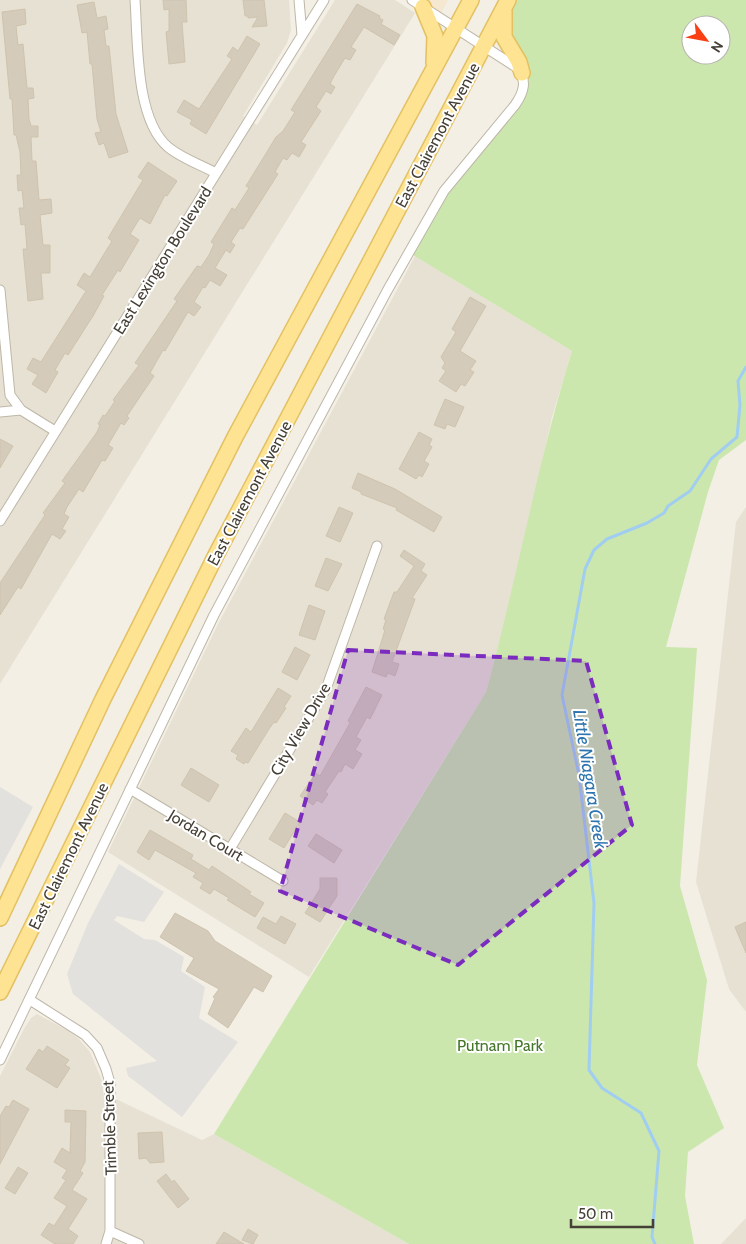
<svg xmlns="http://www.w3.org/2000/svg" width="746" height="1244" font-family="Cabin,sans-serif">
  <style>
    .residential { fill: #e7e1d3 }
    .commercial { fill: #f5e7d0 }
    .green { fill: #cbe7ae; fill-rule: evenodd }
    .parking { fill: #e3e1dd }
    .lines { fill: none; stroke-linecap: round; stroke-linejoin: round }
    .stream { stroke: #a1cdf0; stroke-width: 3 }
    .building { fill: #d4cbbb; stroke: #cfc3ae }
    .street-casing { stroke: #beb7a8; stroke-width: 11 }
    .primary-casing { stroke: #e3c163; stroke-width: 18 }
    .street { stroke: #fff; stroke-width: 9 }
    .primary { stroke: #fee393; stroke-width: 15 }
    .marked { fill: #7b2cbf; fill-opacity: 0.2; stroke: #7b2cbf; stroke-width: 4; stroke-dasharray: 10 6; stroke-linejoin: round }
    .labels { text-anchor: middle; stroke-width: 4; stroke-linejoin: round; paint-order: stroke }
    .street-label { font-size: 16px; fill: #453f35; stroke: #fff }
    .park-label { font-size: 16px; fill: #437628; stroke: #fff }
    .water-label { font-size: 18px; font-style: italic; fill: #2e75b0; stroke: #fff }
  </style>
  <rect width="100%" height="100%" fill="#f3efe5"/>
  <!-- residential -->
  <path class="residential" d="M0,0H289L291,30L287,43L243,116L257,125L335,0H395L415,13L0,684Z
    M415,256L572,351L552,417L515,583L486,692L309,977L108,852L218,624Z
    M746,507V1012L729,989L696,882L736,522Z
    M37,1014L67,1030L79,1039L90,1052L102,1081L104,1098L118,1100L202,1140L214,1134L409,1244H0V1076L25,1027L31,1018Z
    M746,1218V1244H721Z"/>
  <!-- commercial -->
  <path class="commercial" d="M412,0H448L439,17Z"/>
  <!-- green -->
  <path class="green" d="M509,0H746V440L719,460L708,492L666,647L697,648L680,886L707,980L697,1065L724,1128L688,1152L685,1196L694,1244H409L214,1134L486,692C517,579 537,464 572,351L408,252L477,148L524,86L504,37ZM691,25H721V55H691Z"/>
  <!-- parking -->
  <path class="parking" d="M0,787L33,807L0,869Z
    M119,864L164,892L144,922L117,916L114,920L144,939L155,940L184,957L181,971L205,987L199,1018L238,1042L182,1117L128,1076L126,1068L157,1061L73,994L67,974L88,923Z"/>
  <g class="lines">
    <!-- stream -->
    <path class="stream" d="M655,1244L652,1237L659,1151L641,1113L602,1088L589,1070L594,903L579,775L562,695L585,569L594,550L607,539L647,523L664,513L668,506L690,491L711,459L737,437L740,405L738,381L746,367"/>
  </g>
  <!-- building -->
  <path class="building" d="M163,0H186L187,22H182L185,62L169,64L166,32L169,31V9L164,10Z
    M243,0H264L267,26L252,27L258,17L248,18V16H245Z
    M94,2L97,18L106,16L108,29L104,30L106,46H109L116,114L128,152L109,158L104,143L99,145L95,133L101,132L97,119L92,64H90L87,32L82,33L77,5Z
    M357,4L380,16L379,18L383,20L381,24L400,35L394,45L364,27L351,47L356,50L350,60L345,58L334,76L330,84L335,87L331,94L326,91L316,107L321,111L301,142L306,145L299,157L292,153L287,160L283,158L275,172L278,174L243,229L240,228L231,242L235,245L230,253L226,250L215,268L227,275L220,286L210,280L205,288L203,287L194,302L201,307L194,316L188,312L165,351L163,350L150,373L154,376L127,416L129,418L124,425L121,423L108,445L113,448L105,461L102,460L83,492L79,489L67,507L64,514L69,517L62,529L66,531L60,539L52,534L21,589L18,587L0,615V583L45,515L43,513L65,483L62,481L97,432L100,425L98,424L103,415L105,416L115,401L113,400L139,365L135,363L177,301L174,299L197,266L201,267L209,255L214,244L211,242L232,208L235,210L249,188L246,186L276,137L283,131L295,112L291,110Z
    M25,9L26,24L16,26L18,45L23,44L27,88H33L34,98L28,99L29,119L31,126H38V137H31L32,161H36L39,200L51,199L52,213L40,215L43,245H50V273H41L43,299L28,301L23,249H27L25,224L21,225L19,208H24L22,190L18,191L17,175H21L20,152L16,135H14L12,99H10L2,12Z
    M247,36L260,44L206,134L190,124L192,120L177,112L184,100L199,109L232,59L227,56L233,47L238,51Z
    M148,162L177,181L167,196L165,195L150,224L140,218L130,234L139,240L120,272L118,270L102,295L104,296L93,316L68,355L65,353L55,370L58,372L46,393L32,384L38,375L27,369L33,358L41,362L86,291L77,285L84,273L90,277L112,241L108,238L143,180L138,177Z
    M470,297L486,306L460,351L476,361L470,370L474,372L465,386L461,384L456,392L439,381L446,371L442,368L445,363L441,357L456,332L452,329Z
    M445,399L464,407L455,427L447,424L445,429L434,425Z
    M419,432L432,439L429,445L432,447L424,461L429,464L422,477L419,475L416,479L399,469Z
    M0,439L13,446L0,468Z
    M358,473L395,489L442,517L434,532L396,510L397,508L361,494V492L352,488Z
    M339,507L353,513L340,542L326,536Z
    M404,550L425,564L421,571L427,575L412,598L415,599L392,662L399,664L395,676L388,673L386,677L372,672L385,630L383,629L386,620L384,619L394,592H397L414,566L400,556Z
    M326,558L342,564L328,591L315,586Z
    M309,605L325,611L315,640L299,635Z
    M295,647L310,655L297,680L282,672Z
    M366,687L382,695L370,719L367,717L356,737L361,740L355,750L362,754L353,769L345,764L341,772L339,771L325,792L328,794L322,803L317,800L313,805L300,796L316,773L320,776L350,723L348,721Z
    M278,688L291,696L284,707L286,708L276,723L274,722L269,729L248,763L245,762L244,764L236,759L238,755L231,751L246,728L251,732Z
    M191,768L219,785L209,802L181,785Z
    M285,813L300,822L284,848L269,839Z
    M150,830L193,855L191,859L209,870L212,866L251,892L249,894L264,903L255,917L227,900L229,898L214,889L210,894L200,888L203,883L193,877L196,873L155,850L149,860L137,852Z
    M316,834L342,850L334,863L308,846Z
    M320,878H337V896L320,922L305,913L320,889Z
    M175,913L208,931L215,941L272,976L263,992L254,987L228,1028L208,1014L215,998L213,997L219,989L186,971L194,958L160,937Z
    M281,916L296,924L285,944L257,928L263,917L276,924Z
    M746,922V953L735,927Z
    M47,1046L69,1060L65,1065L70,1068L57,1088L26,1069L39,1049L43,1052Z
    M13,1100L29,1109L0,1164V1116L6,1106L9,1107Z
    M65,1110L86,1111L85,1162L80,1171L83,1173L72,1190L87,1199L68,1229L78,1236L73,1244H55L41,1235L49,1223L54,1226L67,1206L54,1198L66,1180L62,1178L67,1170L54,1162L62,1148L70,1153L71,1122H65Z
    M162,1132L164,1162L150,1163L146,1158L139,1159L138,1133Z
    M18,1167L28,1173L15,1194L5,1188Z
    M166,1174L172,1182L174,1180L189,1199L178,1208L157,1181Z
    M248,1229L258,1235L253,1244L242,1240Z
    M224,1232L244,1244H216Z"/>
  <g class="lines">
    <!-- street casing -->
    <g class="street-casing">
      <path id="street" d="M135,0C138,41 135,119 168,147C181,158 201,165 216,173
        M299,0L302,35
        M0,290L10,395L21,410
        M0,412L21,410L55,431
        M0,521L324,0
        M130,789L283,881
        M230,849L326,689L377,546
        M30,1000L85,1035L97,1048L106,1069L110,1083V1231L139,1244
        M0,1060L214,615L387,291L444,191L515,105C524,92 528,80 516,67L412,0
        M106,1244L110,1231"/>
    </g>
    <!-- primary casing -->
    <g class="primary-casing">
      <path id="primary" d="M423,7L435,36L434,63
        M504,11V37L519,62L522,73
        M0,918L103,699L235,437L471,0
        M0,992L216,555L508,0"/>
    </g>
    <!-- street -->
    <use href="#street" class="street"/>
    <!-- primary -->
    <use href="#primary" class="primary"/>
  </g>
  <!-- marked area -->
  <path class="marked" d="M348,650L586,661L632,825L458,965L280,891Z"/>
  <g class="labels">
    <!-- street labels -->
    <g class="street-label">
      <text transform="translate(437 135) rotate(-62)" y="6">East Clairemont Avenue</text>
      <text transform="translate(162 260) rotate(-58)" y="6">East Lexington Boulevard</text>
      <text transform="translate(249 493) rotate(-62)" y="6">East Clairemont Avenue</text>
      <text transform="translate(300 729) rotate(-60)" y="6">City View Drive</text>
      <text transform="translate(206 835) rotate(31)" y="6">Jordan Court</text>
      <text transform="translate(68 856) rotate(-64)" y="6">East Clairemont Avenue</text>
      <text transform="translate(109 1128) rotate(-92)" y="6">Trimble Street</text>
    </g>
    <!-- park labels -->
    <g class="park-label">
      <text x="500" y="1051">Putnam Park</text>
    </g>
    <!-- water labels -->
    <g class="water-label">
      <text transform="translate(590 779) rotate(81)" y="6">Little Niagara Creek</text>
    </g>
  </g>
  <!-- north arrow -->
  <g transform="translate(706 40) rotate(122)"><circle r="24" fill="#ffffff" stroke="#b5b2ae"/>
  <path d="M0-4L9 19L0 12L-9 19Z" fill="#f94015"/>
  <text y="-8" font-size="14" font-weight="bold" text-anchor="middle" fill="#453f35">N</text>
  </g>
  <!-- scale -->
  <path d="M571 1219v8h82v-8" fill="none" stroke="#453f35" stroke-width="2.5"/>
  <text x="578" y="1219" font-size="15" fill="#453f35" stroke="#ffffff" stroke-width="4" paint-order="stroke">50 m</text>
</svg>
